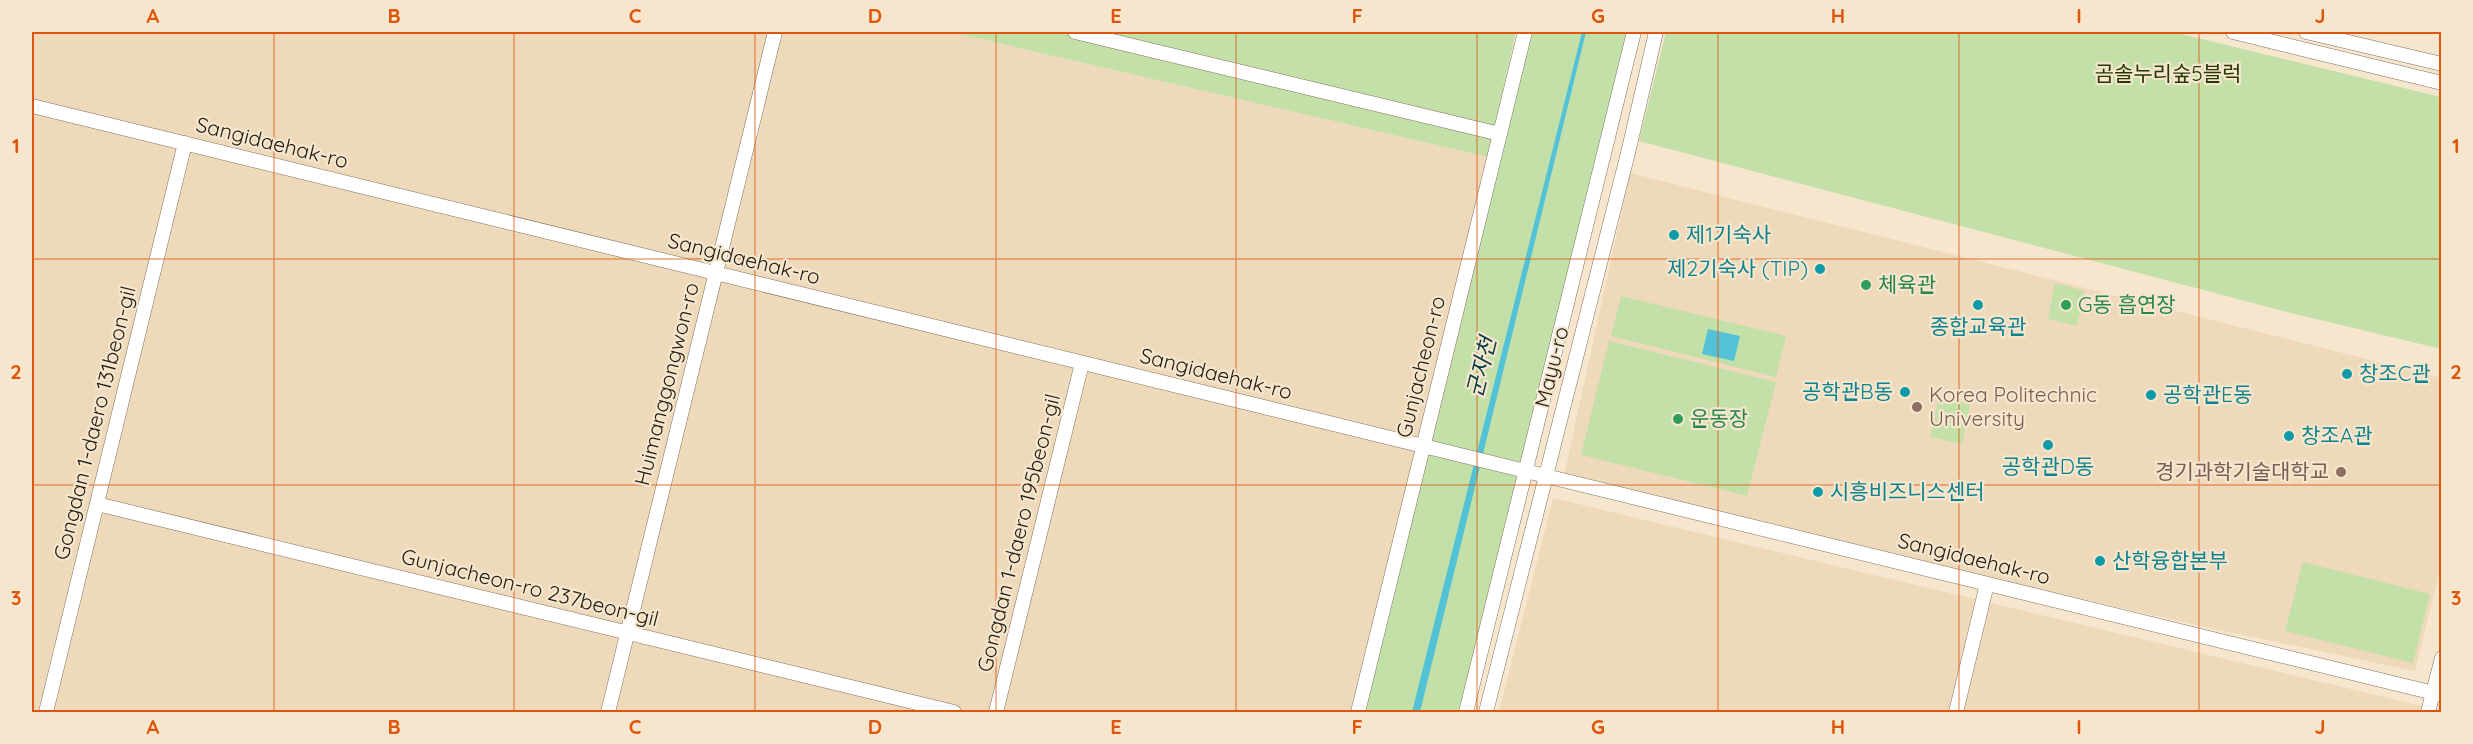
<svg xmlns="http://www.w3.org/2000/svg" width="2473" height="744" font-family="Quicksand,'Noto Sans KR',sans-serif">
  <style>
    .built { fill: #eed9bb }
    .green { fill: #c3e0a9 }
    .water { fill: #53c1d6 }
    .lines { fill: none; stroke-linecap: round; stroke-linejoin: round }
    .minor-casing { stroke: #80715c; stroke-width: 15 }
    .minor { stroke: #fff; stroke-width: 14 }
    .grid { fill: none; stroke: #de560c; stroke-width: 1.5; stroke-opacity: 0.55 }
    .culture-dot { fill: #0f9aa8; stroke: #f6e6cd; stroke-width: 2 }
    .leisure-dot { fill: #2e9e5b; stroke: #f6e6cd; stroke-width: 2 }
    .education-dot { fill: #8d6e63; stroke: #f6e6cd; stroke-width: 2 }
    .labels { text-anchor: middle; stroke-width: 4.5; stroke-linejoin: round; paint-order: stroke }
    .park-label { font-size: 21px; fill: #233a05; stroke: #f6e6cd }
    .street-label { font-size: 21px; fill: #201b12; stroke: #f6e6cd }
    .culture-label { font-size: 21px; fill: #0d838f; stroke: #f6e6cd; text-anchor: start }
    .leisure-label { font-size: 21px; fill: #27864d; stroke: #f6e6cd; text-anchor: start }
    .education-label { font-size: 21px; fill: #785e54; stroke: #f6e6cd; text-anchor: start }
    .water-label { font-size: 22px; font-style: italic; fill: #053b44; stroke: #f6e6cd }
    .neatline { fill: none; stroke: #de560c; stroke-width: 2 }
    .grid-label { font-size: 20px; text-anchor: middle; font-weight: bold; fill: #de560c }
  </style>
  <rect width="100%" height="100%" fill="#f6e6cd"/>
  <!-- built -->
  <path class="built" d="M32,32H951L1488,157L1353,712H32Z
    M1630,173L2441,378V566L2415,671L2205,627L1563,480Z
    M1553,498L2442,711L2441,712H1499Z"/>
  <!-- green -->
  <path class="green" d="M951,32H1516L1488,157Z
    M1525,32H1634L1466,712H1358Z
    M1666,32H2173L2441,97V349L2283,311L1639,141Z
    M2055,283L2085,291L2077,326L2048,319Z
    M1621,296L1786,336L1776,377L1611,336Z
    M1609,341L1776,382L1747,496L1581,455Z
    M1939,397L1970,404L1962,444L1930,437Z
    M2303,562L2430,594L2413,663L2285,631Z"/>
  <!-- water -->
  <path class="water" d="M1582,32H1586L1420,712H1412Z
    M1708,329L1740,336L1734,361L1702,354Z"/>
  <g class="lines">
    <!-- minor casing -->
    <g class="minor-casing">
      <path id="minor" d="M1075,32L1500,134
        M2233,32L2442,83
        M2306,32L2442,64
        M32,106L2442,695
        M97,504L954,712
        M46,712L185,143
        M608,712L775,32
        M996,712L1082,363
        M1358,712L1525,32
        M1466,712L1634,32
        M1486,712L1628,153L1656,32
        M1956,712L1987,584
        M2428,712L2442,658"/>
    </g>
    <!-- minor -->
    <use href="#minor" class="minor"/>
  </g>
  <!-- grid -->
  <path class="grid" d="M274,32V712M514,32V712M755,32V712M996,32V712M1236,32V712M1477,32V712M1718,32V712M1959,32V712M2199,32V712M32,259H2442M32,485H2442"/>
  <!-- markers -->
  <g class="culture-dot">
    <circle cx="1674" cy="235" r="6"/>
    <circle cx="1820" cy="269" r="6"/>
    <circle cx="1978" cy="305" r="6"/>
    <circle cx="2347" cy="374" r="6"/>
    <circle cx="1905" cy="392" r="6"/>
    <circle cx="2151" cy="395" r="6"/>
    <circle cx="2289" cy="436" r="6"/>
    <circle cx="2048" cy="445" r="6"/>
    <circle cx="1818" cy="492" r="6"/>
    <circle cx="2100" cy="561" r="6"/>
  </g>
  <g class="leisure-dot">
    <circle cx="1866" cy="285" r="6"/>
    <circle cx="2066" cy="305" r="6"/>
    <circle cx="1678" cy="419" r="6"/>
  </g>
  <g class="education-dot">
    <circle cx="1917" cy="407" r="6"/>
    <circle cx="2341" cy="472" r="6"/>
  </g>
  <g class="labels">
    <!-- park labels -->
    <g class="park-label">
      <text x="2168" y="81">곰솔누리숲5블럭</text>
    </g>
    <!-- street labels -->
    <g class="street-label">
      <text transform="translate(272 143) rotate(14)" y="7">Sangidaehak-ro</text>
      <text transform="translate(744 259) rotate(14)" y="7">Sangidaehak-ro</text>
      <text transform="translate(1421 367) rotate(-76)" y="7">Gunjacheon-ro</text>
      <text transform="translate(1552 367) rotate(-76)" y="7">Mayu-ro</text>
      <text transform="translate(1216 374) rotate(14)" y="7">Sangidaehak-ro</text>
      <text transform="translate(667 384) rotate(-76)" y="7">Huimanggongwon-ro</text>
      <text transform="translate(95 423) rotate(-76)" y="7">Gongdan 1-daero 131beon-gil</text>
      <text transform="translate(1019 533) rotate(-76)" y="7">Gongdan 1-daero 195beon-gil</text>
      <text transform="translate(1974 559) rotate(14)" y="7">Sangidaehak-ro</text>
      <text transform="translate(530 588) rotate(14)" y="7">Gunjacheon-ro 237beon-gil</text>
    </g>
    <!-- culture labels -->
    <g class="culture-label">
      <text x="1686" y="242">제1기숙사</text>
      <text x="1808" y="276" text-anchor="end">제2기숙사 (TIP)</text>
      <text x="1978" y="334" text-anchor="middle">종합교육관</text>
      <text x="2359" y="381">창조C관</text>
      <text x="1893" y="399" text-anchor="end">공학관B동</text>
      <text x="2163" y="402">공학관E동</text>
      <text x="2301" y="443">창조A관</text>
      <text x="2048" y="474" text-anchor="middle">공학관D동</text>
      <text x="1830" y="499">시흥비즈니스센터</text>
      <text x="2112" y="568">산학융합본부</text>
    </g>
    <!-- leisure labels -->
    <g class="leisure-label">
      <text x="1878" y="292">체육관</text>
      <text x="2078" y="312">G동 흡연장</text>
      <text x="1690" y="426">운동장</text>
    </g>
    <!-- education labels -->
    <g class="education-label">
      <text x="1929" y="402">Korea Politechnic<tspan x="1929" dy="24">University</tspan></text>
      <text x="2329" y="479" text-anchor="end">경기과학기술대학교</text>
    </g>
    <!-- water labels -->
    <g class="water-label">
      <text transform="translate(1481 367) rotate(-76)" y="8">군자천</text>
    </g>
  </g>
  <!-- border -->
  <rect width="2473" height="744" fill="none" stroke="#f6e6cd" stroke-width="66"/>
  <rect x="33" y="33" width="2407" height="678" class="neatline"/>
  <g class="grid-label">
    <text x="153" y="23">A</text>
    <text x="394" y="23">B</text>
    <text x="635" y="23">C</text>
    <text x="875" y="23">D</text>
    <text x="1116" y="23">E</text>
    <text x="1357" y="23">F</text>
    <text x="1598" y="23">G</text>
    <text x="1838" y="23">H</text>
    <text x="2079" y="23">I</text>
    <text x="2320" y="23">J</text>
    <text x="16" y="153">1</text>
    <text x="2456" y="153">1</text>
    <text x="16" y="379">2</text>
    <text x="2456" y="379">2</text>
    <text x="16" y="605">3</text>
    <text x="2456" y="605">3</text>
    <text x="153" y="734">A</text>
    <text x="394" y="734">B</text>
    <text x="635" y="734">C</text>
    <text x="875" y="734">D</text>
    <text x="1116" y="734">E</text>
    <text x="1357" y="734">F</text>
    <text x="1598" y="734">G</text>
    <text x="1838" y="734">H</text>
    <text x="2079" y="734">I</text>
    <text x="2320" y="734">J</text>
  </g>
</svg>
